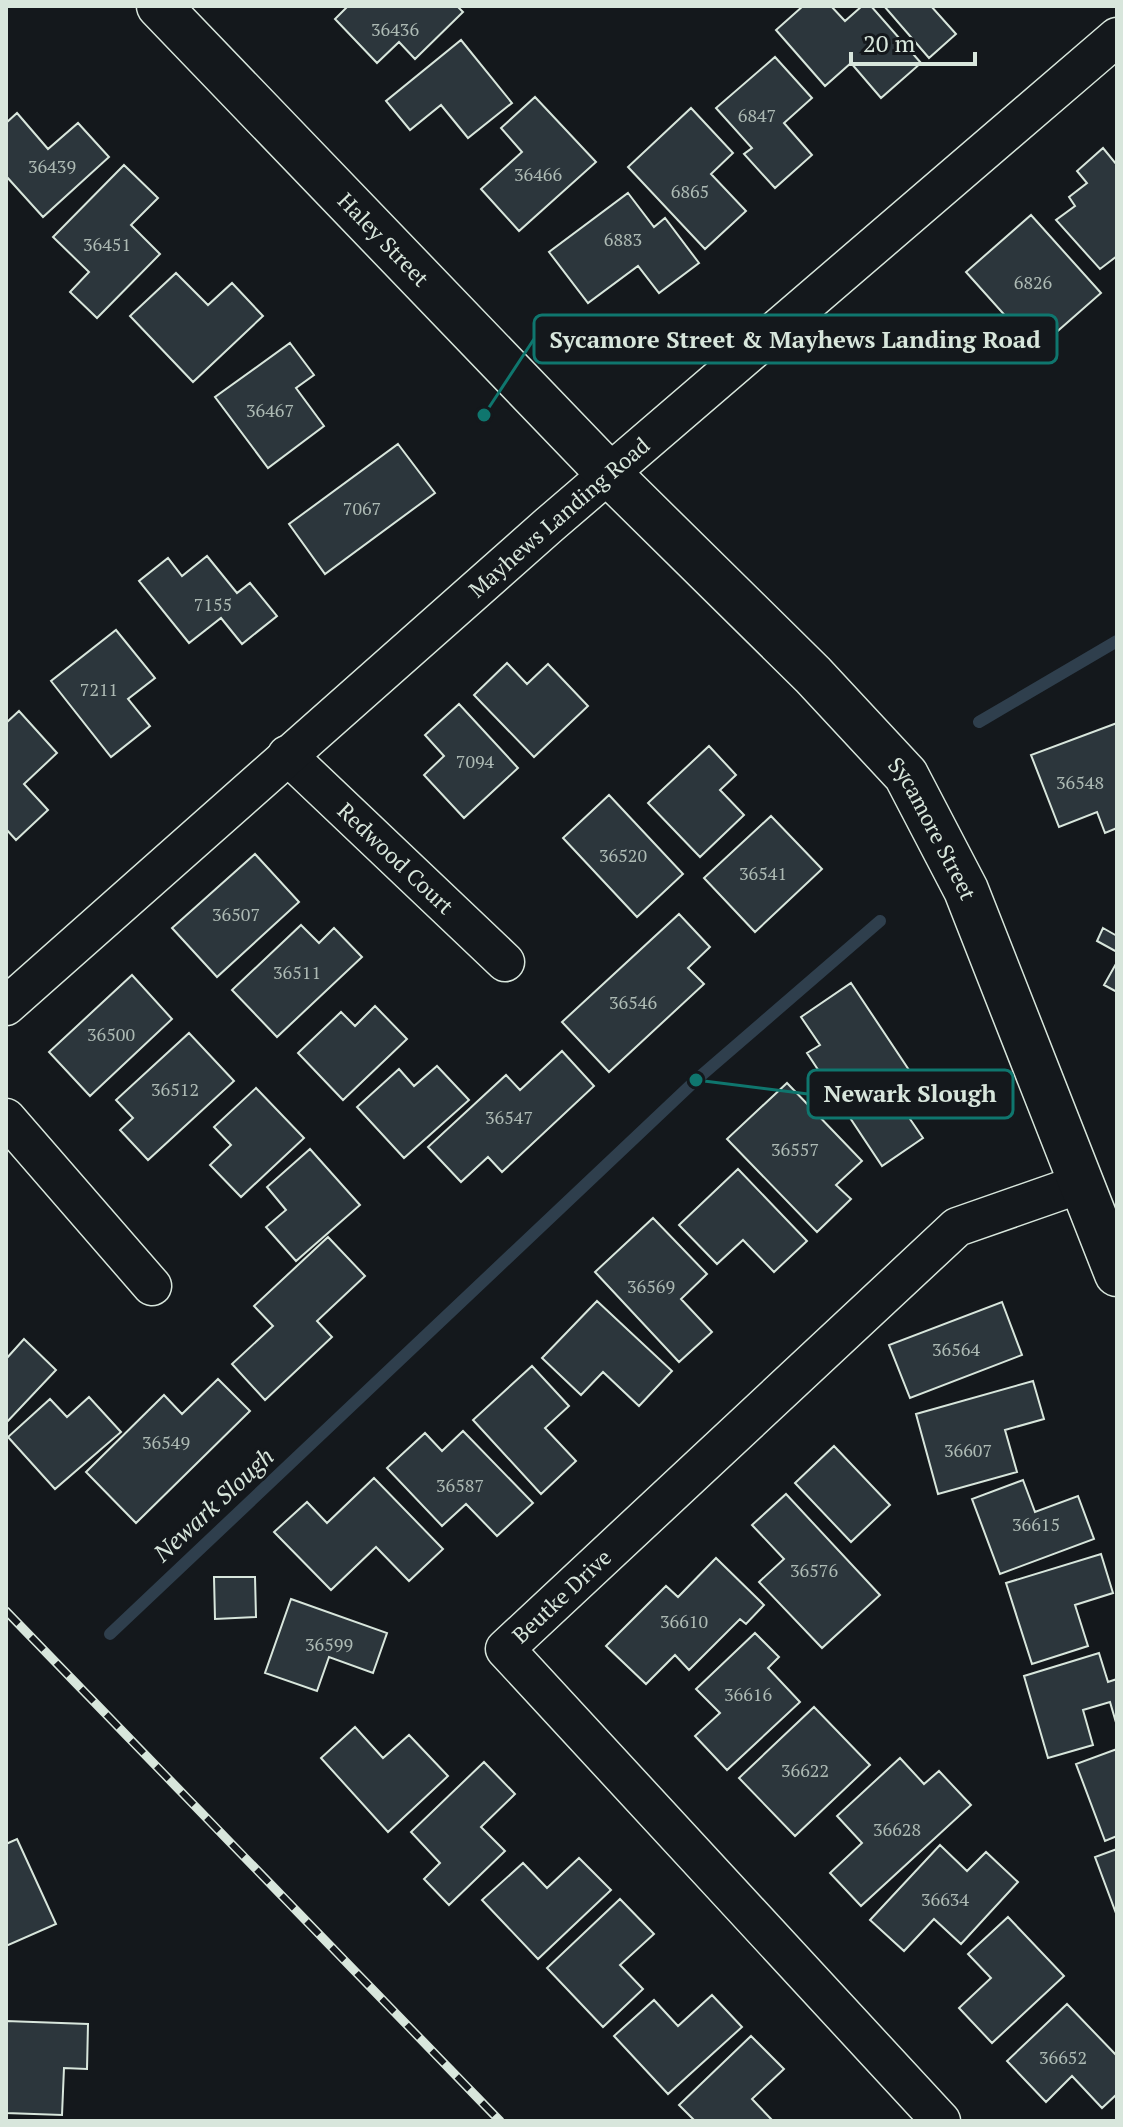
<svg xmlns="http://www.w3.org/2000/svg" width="1123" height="2127" font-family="'PT Serif',serif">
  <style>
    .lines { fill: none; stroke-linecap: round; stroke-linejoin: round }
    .stream { stroke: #2f3f4d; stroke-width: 12 }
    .building { fill: #2c363c; stroke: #d8e6dc; stroke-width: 2 }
    .street-casing { stroke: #d8e6dc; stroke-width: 41 }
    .secondary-casing { stroke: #d8e6dc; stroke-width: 47 }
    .street { stroke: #14181c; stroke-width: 38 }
    .secondary { stroke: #14181c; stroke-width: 44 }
    .rail-casing { stroke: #d8e6dc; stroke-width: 9 }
    .rail { stroke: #14181c; stroke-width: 6; stroke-dasharray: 18; stroke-linecap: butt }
    .labels { text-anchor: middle; stroke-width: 6; stroke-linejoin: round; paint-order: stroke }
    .number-label { font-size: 18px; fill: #adbab4 }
    .street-label { font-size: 22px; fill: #d8e6dc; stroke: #14181c }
    .water-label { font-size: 24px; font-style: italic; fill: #d8e6dc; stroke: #14181c }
    .leader { fill: none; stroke: #0f766e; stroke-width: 3 }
    .callout-dot { fill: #0f766e; stroke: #14181c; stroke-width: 3 }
    .callout { fill: #14181c; stroke: #0f766e; stroke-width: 3 }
    .callout-label { font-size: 24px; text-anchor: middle; font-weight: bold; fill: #d8e6dc }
  </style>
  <rect width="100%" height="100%" fill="#14181c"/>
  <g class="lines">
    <!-- stream -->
    <path class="stream" d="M979,722L1117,641
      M110,1634L696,1080L880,921"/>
  </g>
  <!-- building -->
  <path class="building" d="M348,6H457L463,12L415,59L399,42L377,63L335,19Z
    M803,6H831L845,21L862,6H871L921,63L881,98L851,63L825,86L776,30Z
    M884,6H931L956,34L929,58Z
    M461,40L512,103L468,138L441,105L410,130L386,101Z
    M775,57L812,98L784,123L812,155L775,188L744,154L752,148L716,108Z
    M535,97L596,162L519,231L481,189L522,152L501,128Z
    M691,108L733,153L711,174L746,211L705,249L628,167Z
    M17,113L48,149L78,123L109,157L43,217L6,176V123Z
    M1103,148L1117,165V256L1100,269L1056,220L1075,206L1069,197L1087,183L1077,171Z
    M124,165L158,198L131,225L160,254L97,318L70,292L89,272L53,237Z
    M628,193L654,227L665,218L699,263L659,293L638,266L588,303L549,252Z
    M1031,215L1101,293L1036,350L966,272Z
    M176,273L208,305L232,283L263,316L193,382L130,316Z
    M290,343L314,375L296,388L324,426L268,468L215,397Z
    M398,444L435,493L325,574L289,524Z
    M207,556L237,593L250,583L277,616L242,644L221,618L189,643L139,581L168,558L182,576Z
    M116,630L155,678L128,699L150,726L111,757L51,681Z
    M507,663L527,684L548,664L588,706L534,757L474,695Z
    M459,704L518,768L464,818L424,775L444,756L425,735Z
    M19,711L57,753L24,784L48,810L16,840L6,829V723Z
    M1117,723V828L1105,833L1097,812L1059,827L1031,755Z
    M709,746L736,775L720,790L744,815L700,857L648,803Z
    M609,795L683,874L637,917L563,838Z
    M771,816L822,869L755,932L704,878Z
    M255,854L299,902L217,977L172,928Z
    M679,914L710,947L688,968L704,984L609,1072L562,1022Z
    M301,925L319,943L334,928L362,957L277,1037L232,990Z
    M1103,928L1117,936V952L1097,941Z
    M1117,962V992L1104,985Z
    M132,975L172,1019L90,1096L49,1052Z
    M851,983L919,1085L897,1100L923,1138L882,1166L807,1053L820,1045L801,1017Z
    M375,1006L407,1039L343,1100L298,1053L341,1012L355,1026Z
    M189,1033L234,1081L148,1160L120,1130L133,1118L116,1100Z
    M562,1051L594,1086L502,1172L488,1157L461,1182L428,1147L506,1075L520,1090Z
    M437,1066L469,1100L404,1158L357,1107L399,1069L414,1086Z
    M787,1083L862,1161L836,1185L851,1199L817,1232L727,1139Z
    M256,1088L304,1138L241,1197L210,1165L231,1145L214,1127Z
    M310,1149L360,1205L296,1261L266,1227L286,1210L267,1187Z
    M738,1169L807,1241L774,1272L743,1240L717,1264L679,1225Z
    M653,1218L707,1274L681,1299L712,1332L679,1362L595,1272Z
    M328,1237L365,1276L317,1321L332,1337L265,1400L232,1364L273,1326L254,1306Z
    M597,1301L672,1371L639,1406L603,1372L581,1395L542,1358Z
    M1002,1302L1022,1355L910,1398L889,1345Z
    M24,1339L56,1370L6,1423V1359Z
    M532,1366L569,1406L545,1428L576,1461L541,1494L473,1420Z
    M218,1379L250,1411L136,1523L86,1472L164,1395L182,1414Z
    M1033,1381L1044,1419L1005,1430L1017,1472L938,1494L916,1414Z
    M89,1397L121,1432L55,1489L8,1437L50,1399L67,1417Z
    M463,1431L533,1503L497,1536L466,1504L442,1526L387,1468L425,1433L442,1451Z
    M834,1446L890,1505L851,1542L795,1483Z
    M374,1478L443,1549L409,1581L376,1547L331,1590L274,1532L307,1502L327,1523Z
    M1023,1480L1035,1512L1078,1496L1094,1539L1000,1574L972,1499Z
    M786,1494L880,1595L822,1648L759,1582L784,1559L752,1525Z
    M1101,1554L1113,1593L1075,1605L1088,1646L1032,1664L1006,1583Z
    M716,1558L764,1605L746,1624L740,1619L689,1670L675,1655L646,1684L606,1646L666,1586L678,1597Z
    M214,1577H255L256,1617L215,1619Z
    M291,1599L387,1633L373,1673L329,1657L317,1691L265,1673Z
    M755,1633L779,1657L768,1668L800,1702L727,1770L695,1736L720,1713L696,1689Z
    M1099,1653L1108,1682L1117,1679V1726L1110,1702L1083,1710L1093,1745L1048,1758L1024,1676Z
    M814,1707L870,1765L795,1836L739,1778Z
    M355,1727L383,1758L409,1735L448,1776L388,1832L321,1758Z
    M1117,1749V1836L1105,1841L1076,1764Z
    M900,1758L924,1784L939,1771L971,1805L861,1906L830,1873L862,1843L837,1816Z
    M484,1762L515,1794L481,1827L505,1851L449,1905L424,1879L440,1863L411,1832Z
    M17,1839L56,1924L6,1946V1844Z
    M940,1845L967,1871L986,1852L1018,1882L961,1944L934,1919L904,1951L870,1920Z
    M1117,1849V1916L1095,1857Z
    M579,1858L611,1890L538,1959L482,1900L523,1863L547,1888Z
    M620,1899L654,1934L620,1965L643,1989L603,2027L547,1968Z
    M1008,1917L1064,1976L992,2043L959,2008L991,1978L968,1954Z
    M712,1995L742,2027L668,2094L614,2036L654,2000L678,2026Z
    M1067,2004L1117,2056V2094L1102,2108L1072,2076L1046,2102L1007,2061Z
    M6,2021L88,2024L87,2069L64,2068L62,2115L6,2113Z
    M751,2036L784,2069L752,2099L773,2121H695L679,2105Z"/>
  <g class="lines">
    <!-- street casing -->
    <g class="street-casing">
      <g id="street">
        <path id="s1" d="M287,755L505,962"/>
        <path id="s2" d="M6,1006L549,525L1117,37"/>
        <path d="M6,1118L152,1286"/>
        <path id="s3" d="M941,2121L505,1649L957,1227L1080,1184"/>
      </g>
    </g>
    <!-- secondary casing -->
    <g class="secondary-casing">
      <g id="secondary">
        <path id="s4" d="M159,6L608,473L813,675L906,775L966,890L1117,1274"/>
      </g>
    </g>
    <!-- street -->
    <use href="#street" class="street"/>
    <!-- secondary -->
    <use href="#secondary" class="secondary"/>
    <!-- rail casing -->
    <g class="rail-casing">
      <path id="rail" d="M6,1611L500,2121"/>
    </g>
    <!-- rail -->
    <use href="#rail" class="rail"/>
  </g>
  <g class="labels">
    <!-- number labels -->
    <g class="number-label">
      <text x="395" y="36">36436</text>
      <text x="757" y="122">6847</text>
      <text x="52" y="173">36439</text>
      <text x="538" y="181">36466</text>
      <text x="690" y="198">6865</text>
      <text x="623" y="246">6883</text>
      <text x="107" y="251">36451</text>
      <text x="1033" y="289">6826</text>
      <text x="270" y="417">36467</text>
      <text x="362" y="515">7067</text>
      <text x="213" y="611">7155</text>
      <text x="99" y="696">7211</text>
      <text x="475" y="768">7094</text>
      <text x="1080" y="789">36548</text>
      <text x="623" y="862">36520</text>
      <text x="763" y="880">36541</text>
      <text x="236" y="921">36507</text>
      <text x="297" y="979">36511</text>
      <text x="633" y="1009">36546</text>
      <text x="111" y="1041">36500</text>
      <text x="175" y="1096">36512</text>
      <text x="509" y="1124">36547</text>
      <text x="795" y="1156">36557</text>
      <text x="651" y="1293">36569</text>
      <text x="956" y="1356">36564</text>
      <text x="166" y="1449">36549</text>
      <text x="968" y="1457">36607</text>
      <text x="460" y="1492">36587</text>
      <text x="1036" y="1531">36615</text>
      <text x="814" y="1577">36576</text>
      <text x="684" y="1628">36610</text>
      <text x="329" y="1651">36599</text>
      <text x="748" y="1701">36616</text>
      <text x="805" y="1777">36622</text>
      <text x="897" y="1836">36628</text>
      <text x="945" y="1906">36634</text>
      <text x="1063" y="2064">36652</text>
    </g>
    <!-- street labels -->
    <g class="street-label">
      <text dy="8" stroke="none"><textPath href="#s4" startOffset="324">Haley Street</textPath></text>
      <text dy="8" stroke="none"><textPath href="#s2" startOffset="738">Mayhews Landing Road</textPath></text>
      <text dy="8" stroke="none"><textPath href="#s4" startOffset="1132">Sycamore Street</textPath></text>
      <text dy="8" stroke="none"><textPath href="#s1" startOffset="150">Redwood Court</textPath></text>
      <text dy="8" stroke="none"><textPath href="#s3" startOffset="720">Beutke Drive</textPath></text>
    </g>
    <!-- water labels -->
    <g class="water-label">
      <text transform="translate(214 1505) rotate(-43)" y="8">Newark Slough</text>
    </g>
  </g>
  <!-- callouts -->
  <path class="leader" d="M484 415L534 339M696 1080L808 1094"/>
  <g class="callout-dot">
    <circle cx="484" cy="415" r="8"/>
    <circle cx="696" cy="1080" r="8"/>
  </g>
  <g class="callout">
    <rect x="534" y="315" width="523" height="48" rx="8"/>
    <rect x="808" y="1070" width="205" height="48" rx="8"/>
  </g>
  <g class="callout-label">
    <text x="795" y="348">Sycamore Street &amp; Mayhews Landing Road</text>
    <text x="910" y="1102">Newark Slough</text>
  </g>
  <!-- border -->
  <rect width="1123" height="2127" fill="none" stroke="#d8e6dc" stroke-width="16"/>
  <!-- scale -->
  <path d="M851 52v12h124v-12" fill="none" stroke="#d8e6dc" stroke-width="4"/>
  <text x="863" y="52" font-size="24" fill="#d8e6dc" stroke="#14181c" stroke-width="6" paint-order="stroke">20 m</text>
</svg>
